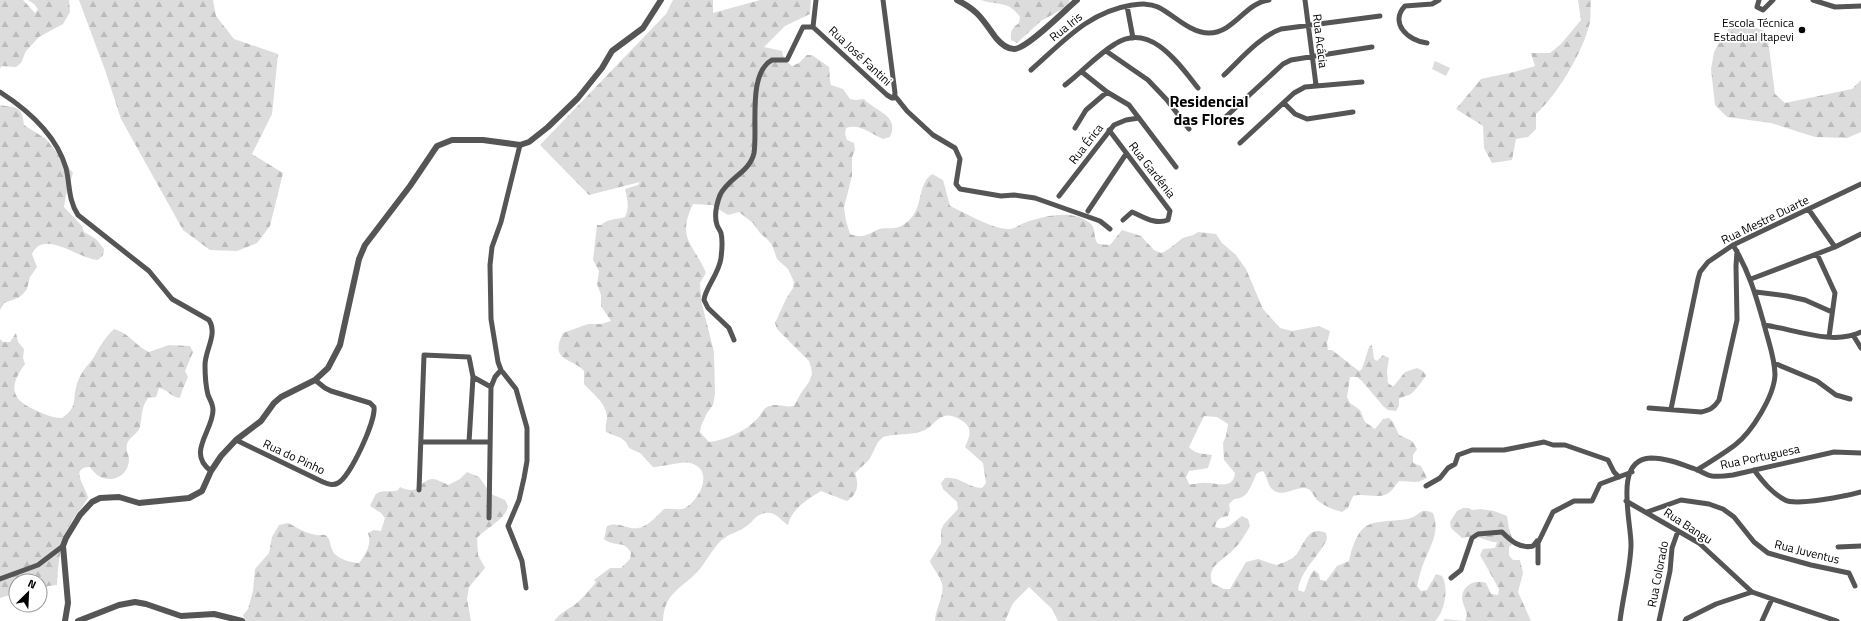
<svg xmlns="http://www.w3.org/2000/svg" width="1861" height="621" font-family="'Titillium Web',sans-serif">
  <style>
    .forest { fill: url(#forest-firs); fill-rule: evenodd }
    .park { fill: #dcdcdc }
    .lines { fill: none; stroke-linecap: round; stroke-linejoin: round }
    .minor { stroke: #555; stroke-width: 5 }
    .tertiary { stroke: #555; stroke-width: 6 }
    .poi-dot { fill: #000; stroke: #fff; stroke-width: 1.5 }
    .labels { text-anchor: middle; stroke-width: 3.5; stroke-linejoin: round; paint-order: stroke }
    .poi-label { font-size: 12px; fill: #000; stroke: #fff; text-anchor: end }
    .street-label { font-size: 12px; fill: #000; stroke: #fff }
    .district-label { font-size: 16px; font-weight: bold; fill: #000; stroke: #fff }
  </style>
  <defs>
    <pattern id="forest-firs" width="22" height="20" patternUnits="userSpaceOnUse"><rect width="22" height="20" fill="#dcdcdc"/><path d="M5 1l3.5 6h-7zM16 11l3.5 6h-7z" fill="#bbb"/></pattern>
  </defs>
  <rect width="100%" height="100%" fill="#fff"/>
  <!-- forest -->
  <path class="forest" d="M0,0H23L35,13L38,9L34,4L28,0H69L70,12L63,24L39,37L26,51L21,63L16,67L2,66L0,68Z
    M79,0H213L216,16L234,39L278,54L272,114L252,154L283,173L270,226L257,243L237,251L210,250L183,230L121,119L105,70Z
    M673,0H713V13L760,0H811L810,14L785,26L764,47L782,51L784,59L792,66L799,63L807,55H812L829,67C830,73 829,78 831,85L843,89L850,99L856,100L864,99C876,112 900,115 890,137L883,139C871,134 859,123 846,128L845,134L847,140L854,143L855,150L852,157V176L844,207L846,221L850,234C862,239 869,234 879,229C887,227 896,230 903,225C926,211 915,186 932,174L943,180L950,206C966,213 993,230 1010,229C1014,229 1019,225 1024,223C1043,216 1074,208 1091,224C1096,229 1093,238 1098,244L1110,245L1122,230L1141,236L1154,250L1161,253C1170,250 1175,243 1183,238C1188,236 1194,236 1198,232L1216,234L1222,243L1236,255L1246,269L1263,309L1280,328L1292,331L1319,326L1330,331L1327,343L1328,350H1332L1359,371L1362,369L1369,347L1372,345L1374,359L1377,361L1383,355L1389,358L1387,371L1388,383L1393,387L1405,372L1417,368L1423,371L1426,376C1423,380 1415,391 1411,394C1407,396 1403,396 1399,399V406L1396,411L1388,410L1383,406L1362,381L1357,377H1350L1347,397L1350,403L1360,410L1365,422L1375,429L1383,419L1389,418L1393,422L1399,435L1412,441L1417,449L1413,455V463L1421,466L1427,478L1418,482L1399,481C1396,484 1394,488 1391,491C1381,501 1365,492 1353,496L1348,508L1342,512C1333,510 1324,506 1317,500C1314,497 1313,493 1310,490C1299,482 1282,501 1271,488C1267,483 1267,476 1263,471L1257,473C1251,484 1249,499 1234,499L1229,504L1230,510L1228,516C1220,517 1217,519 1215,527C1228,532 1232,522 1242,516L1248,519L1250,526C1246,533 1240,544 1234,549C1224,560 1206,566 1212,583L1224,589H1230L1246,562L1258,559L1276,565C1282,563 1292,560 1296,555C1305,544 1307,525 1326,533L1327,539C1319,557 1301,569 1298,590L1304,592C1308,585 1308,576 1314,570L1319,574L1320,580L1326,581L1337,566L1349,561C1351,551 1356,533 1365,527C1376,519 1398,522 1411,518C1421,514 1420,507 1433,513C1440,532 1431,545 1424,562C1421,569 1419,578 1417,586L1421,591L1427,590L1436,574L1442,576C1449,588 1445,611 1435,621H1058L1052,609L1029,587L1013,603L1005,621H935C935,609 945,594 942,584C940,575 933,569 930,561L941,543V530L944,524L958,509L957,502L943,489L941,483L945,478C960,476 968,488 982,488L986,483L983,463L965,447C972,432 972,425 957,418C953,416 949,415 945,416C936,418 933,426 925,430C913,436 896,433 883,437L878,442L869,460L855,473C859,485 858,494 847,501L821,491C807,500 792,508 788,525C780,520 776,511 765,513C756,514 752,523 745,527C740,531 732,533 726,537C714,544 708,560 699,570C683,588 664,592 663,621H554C559,615 562,613 568,609C578,604 589,591 596,582L594,580L610,568H621L630,559L631,553C624,539 615,548 604,539L607,526C620,521 627,530 638,528C647,527 658,515 664,509C671,508 679,511 685,508C700,500 715,469 690,463C681,461 664,467 653,467L640,453L629,448L626,442L621,438L606,432C605,427 607,421 607,416C605,402 593,394 584,384V371C571,357 549,362 563,333L588,324H601L611,321L601,306V295L597,284L599,271L593,260L597,225H601C609,218 616,220 625,217C630,206 627,199 625,189L638,185L640,182L589,195L540,145L666,14ZM693,204L712,205L728,215L739,212L753,223L760,233L768,240L772,245L777,259L788,269L794,282L793,288L786,299L775,323L777,329L809,361L811,367L812,374L809,382L801,393L794,406C785,408 777,402 767,407C762,410 761,415 757,419C746,431 726,440 709,442L700,432L701,426L707,413L713,405L715,394L714,352L701,300L700,283L706,273C694,244 676,239 693,204ZM1204,416L1217,417L1228,424L1226,436L1223,443L1224,460L1235,473C1233,492 1214,481 1201,483C1196,483 1194,485 1189,484L1186,477L1189,471L1208,468L1212,455C1202,453 1196,455 1189,447Z
    M981,0H1070L1066,7L1041,21L1017,43L1011,40C1010,32 1012,28 1019,23L1020,17C1008,0 999,6 981,0Z
    M1578,0H1591C1590,7 1591,15 1590,22C1583,52 1558,94 1536,114V129L1528,137L1516,139L1512,160L1492,163L1484,148L1483,126L1456,109L1481,79L1514,72L1535,66L1531,53H1550L1561,44L1581,20Z
    M1736,20L1767,32L1775,94L1785,103L1852,89L1861,80V132L1847,138L1815,137L1771,123L1727,117L1715,105L1711,69L1714,52L1722,37Z
    M0,105C16,108 22,105 24,125L46,139L73,173L66,195L64,207L82,226L84,232L96,239L104,249L103,255L98,260C78,259 44,228 32,254L37,267L30,277L27,289L23,294L18,298L4,303L0,310Z
    M114,329C131,334 134,345 149,352L169,345L190,346L193,352L185,371L188,377L182,391L180,398C172,398 167,389 159,388L156,397L148,398C141,407 142,417 140,427C137,435 129,437 127,444C125,450 129,454 129,459C129,471 120,479 110,479C100,479 95,474 90,467C68,467 87,489 88,498C83,507 75,515 70,524C60,542 58,565 57,585L48,586L40,590V581H16V596H6L0,598V339L3,342H10L16,333L18,342L24,349L23,358L25,364C9,386 10,399 35,410C44,414 52,418 62,418C80,406 71,398 78,381C81,372 89,364 94,357C101,345 103,340 114,329Z
    M467,472L479,477L491,494L505,500L508,506C507,518 485,529 477,538L478,555L485,568L469,587L467,599L471,621H245L243,615L248,609L253,591L255,569L269,553L272,537L279,525L288,523C298,528 305,533 316,535C319,536 322,534 325,535C331,539 329,543 332,549C334,558 351,563 359,563C366,554 372,544 368,533L374,530L381,531L385,518L381,513L370,506C372,502 374,497 376,494C382,489 392,493 398,490L400,487C422,497 418,479 434,479C438,480 444,483 448,485L460,479Z
    M1463,508H1469L1472,510L1481,509L1494,511L1507,516L1509,529L1514,543L1509,547V556L1513,560H1520L1523,573L1518,592L1531,621H1443L1445,619L1465,621L1467,615C1466,609 1462,603 1462,597C1463,584 1476,579 1486,583L1491,594L1498,595L1499,589L1480,555L1483,549L1495,548L1497,542H1493L1474,536L1462,538L1451,528L1450,522L1457,511Z"/>
  <!-- park -->
  <path class="park" d="M1435,61L1450,68L1446,76L1432,69Z"/>
  <g class="lines">
    <!-- minor -->
    <path class="minor" d="M1305,0L1316,85
      M1759,0L1757,7L1763,10L1773,0
      M1813,0L1835,7L1861,6
      M1127,6L1133,38
      M813,27L887,95L892,98H894L895,93L883,0
      M813,27L816,0
      M1427,43C1408,41 1389,23 1405,6L1432,4L1439,0
      M1106,51L1148,80L1167,100L1189,129
      M1031,70C1063,42 1088,12 1132,5C1141,4 1149,3 1158,7C1174,15 1190,33 1209,33C1234,33 1245,3 1269,0
      M1082,72L1107,92L1129,105L1176,167
      M1224,75C1241,59 1259,37 1281,29L1380,16
      M1065,85C1082,72 1097,55 1115,44C1150,21 1179,64 1198,88
      M0,92C28,110 56,134 66,168C70,184 68,200 78,215L149,271L172,299L209,320C218,334 205,350 205,365C205,374 206,387 208,395C210,400 213,404 213,410C213,431 186,453 211,471
      M895,96L907,111L933,135L955,148L960,159L956,184L960,189L1001,196L1014,195L1035,198L1100,221L1110,229
      M1284,103L1295,114L1307,119L1353,112
      M1219,123L1283,64L1291,60L1372,47
      M1075,128L1086,110L1107,92
      M1109,130L1170,211L1168,220C1155,225 1144,217 1132,212L1123,220
      M1240,143L1294,93L1305,87L1362,82
      M520,145L501,222L492,247L490,265L491,319L498,362L501,370L516,389L527,428V461L524,478L519,500L508,526L522,561L526,588
      M1059,196L1114,125L1126,120L1139,118
      M1809,210L1835,247
      M1088,211L1126,154
      M1817,254L1835,293L1829,337
      M1751,279L1835,247L1861,234
      M1756,292L1787,296L1805,300L1832,312
      M1764,325C1794,329 1833,346 1861,332
      M1853,335L1861,348
      M734,340L729,328L708,308L704,300C705,288 719,274 721,258C722,250 723,241 721,233C720,230 718,228 717,225C714,216 717,203 720,195C728,178 750,172 754,153C758,130 747,73 772,60H787L803,27H813
      M1774,363L1817,381L1836,395L1850,399
      M1649,408L1701,412C1710,410 1714,408 1719,400L1737,320L1736,266L1737,251
      M1671,409L1698,279L1700,272L1708,262L1733,245L1861,184
      M236,440L323,482C328,484 333,486 338,483C350,477 376,421 374,407L370,403L331,391L325,388L315,380
      M421,442H490
      M469,442L473,377
      M1697,470C1710,462 1723,454 1735,445C1752,432 1774,396 1775,375C1775,358 1768,341 1764,324C1756,296 1749,271 1733,245
      M1754,470C1763,482 1772,493 1785,500C1796,506 1847,496 1861,492
      M1426,486L1440,478L1448,468L1455,464L1458,455L1472,450H1504L1544,442L1553,445H1565L1608,460L1614,472L1619,477
      M419,490L424,355L469,357L473,377L491,387
      M1626,501L1699,543L1752,592
      M1647,512L1681,500L1709,504L1723,509L1734,517L1754,542L1768,553L1811,565L1849,573L1855,586
      M489,518L491,387L495,377L501,370
      M1838,547L1861,546
      M1538,563V543L1553,512L1574,501H1592L1600,484L1632,472
      M1451,578L1461,570L1472,538L1478,534L1502,532C1511,541 1520,549 1533,546L1537,541
      M0,579L38,565L63,546
      M1620,621C1623,596 1630,571 1631,546C1632,524 1612,459 1651,458C1666,458 1681,464 1695,469C1701,471 1706,475 1712,476C1719,477 1726,476 1733,475L1834,452L1861,453
      M1659,621L1670,571L1672,548L1678,531
      M1685,621L1686,619L1716,604L1752,592L1837,621
      M1762,621L1772,599"/>
    <!-- tertiary -->
    <path class="tertiary" d="M957,0C979,11 982,19 996,38C1001,44 1007,49 1014,49C1026,50 1066,9 1077,0
      M65,621L68,603L63,546L66,538L80,515L92,502L100,498L119,497L139,503L189,498L202,491L211,471L221,456L236,440L261,421L274,403L281,397L315,380L328,368L340,345L359,259L365,245L410,186L437,146L452,140H483L520,145L529,142L548,127L578,98L602,68L612,51L643,28L661,0
      M78,621L119,605L135,602L146,604L181,616L214,614L242,621"/>
  </g>
  <!-- markers -->
  <circle class="poi-dot" cx="1802" cy="30" r="4"/>
  <g class="labels">
    <!-- poi labels -->
    <g class="poi-label">
      <text x="1794" y="27">Escola Técnica<tspan x="1794" dy="14">Estadual Itapevi</tspan></text>
    </g>
    <!-- street labels -->
    <g class="street-label">
      <text transform="translate(1066 27) rotate(-39)" y="4">Rua Iris</text>
      <text transform="translate(1320 41) rotate(83)" y="4">Rua Acácia</text>
      <text transform="translate(860 56) rotate(43)" y="4">Rua José Fantini</text>
      <text transform="translate(1086 144) rotate(-52)" y="4">Rua Érica</text>
      <text transform="translate(1152 170) rotate(52)" y="4">Rua Gardênia</text>
      <text transform="translate(1765 220) rotate(-26)" y="4">Rua Mestre Duarte</text>
      <text transform="translate(294 457) rotate(25)" y="4">Rua do Pinho</text>
      <text transform="translate(1760 457) rotate(-12)" y="4">Rua Portuguesa</text>
      <text transform="translate(1688 526) rotate(33)" y="4">Rua Bangu</text>
      <text transform="translate(1807 552) rotate(14)" y="4">Rua Juventus</text>
      <text transform="translate(1658 574) rotate(-79)" y="4">Rua Colorado</text>
    </g>
    <!-- district labels -->
    <g class="district-label">
      <text x="1209" y="107">Residencial<tspan x="1209" dy="18">das Flores</tspan></text>
    </g>
  </g>
  <!-- north arrow -->
  <g transform="translate(28 593) rotate(24)"><circle r="19" fill="#ffffff" stroke="#999999"/>
  <path d="M0-3L7 15L0 10L-7 15Z" fill="#000000"/>
  <text y="-6" font-size="11" font-weight="bold" text-anchor="middle" fill="#000000">N</text>
  </g>
</svg>
